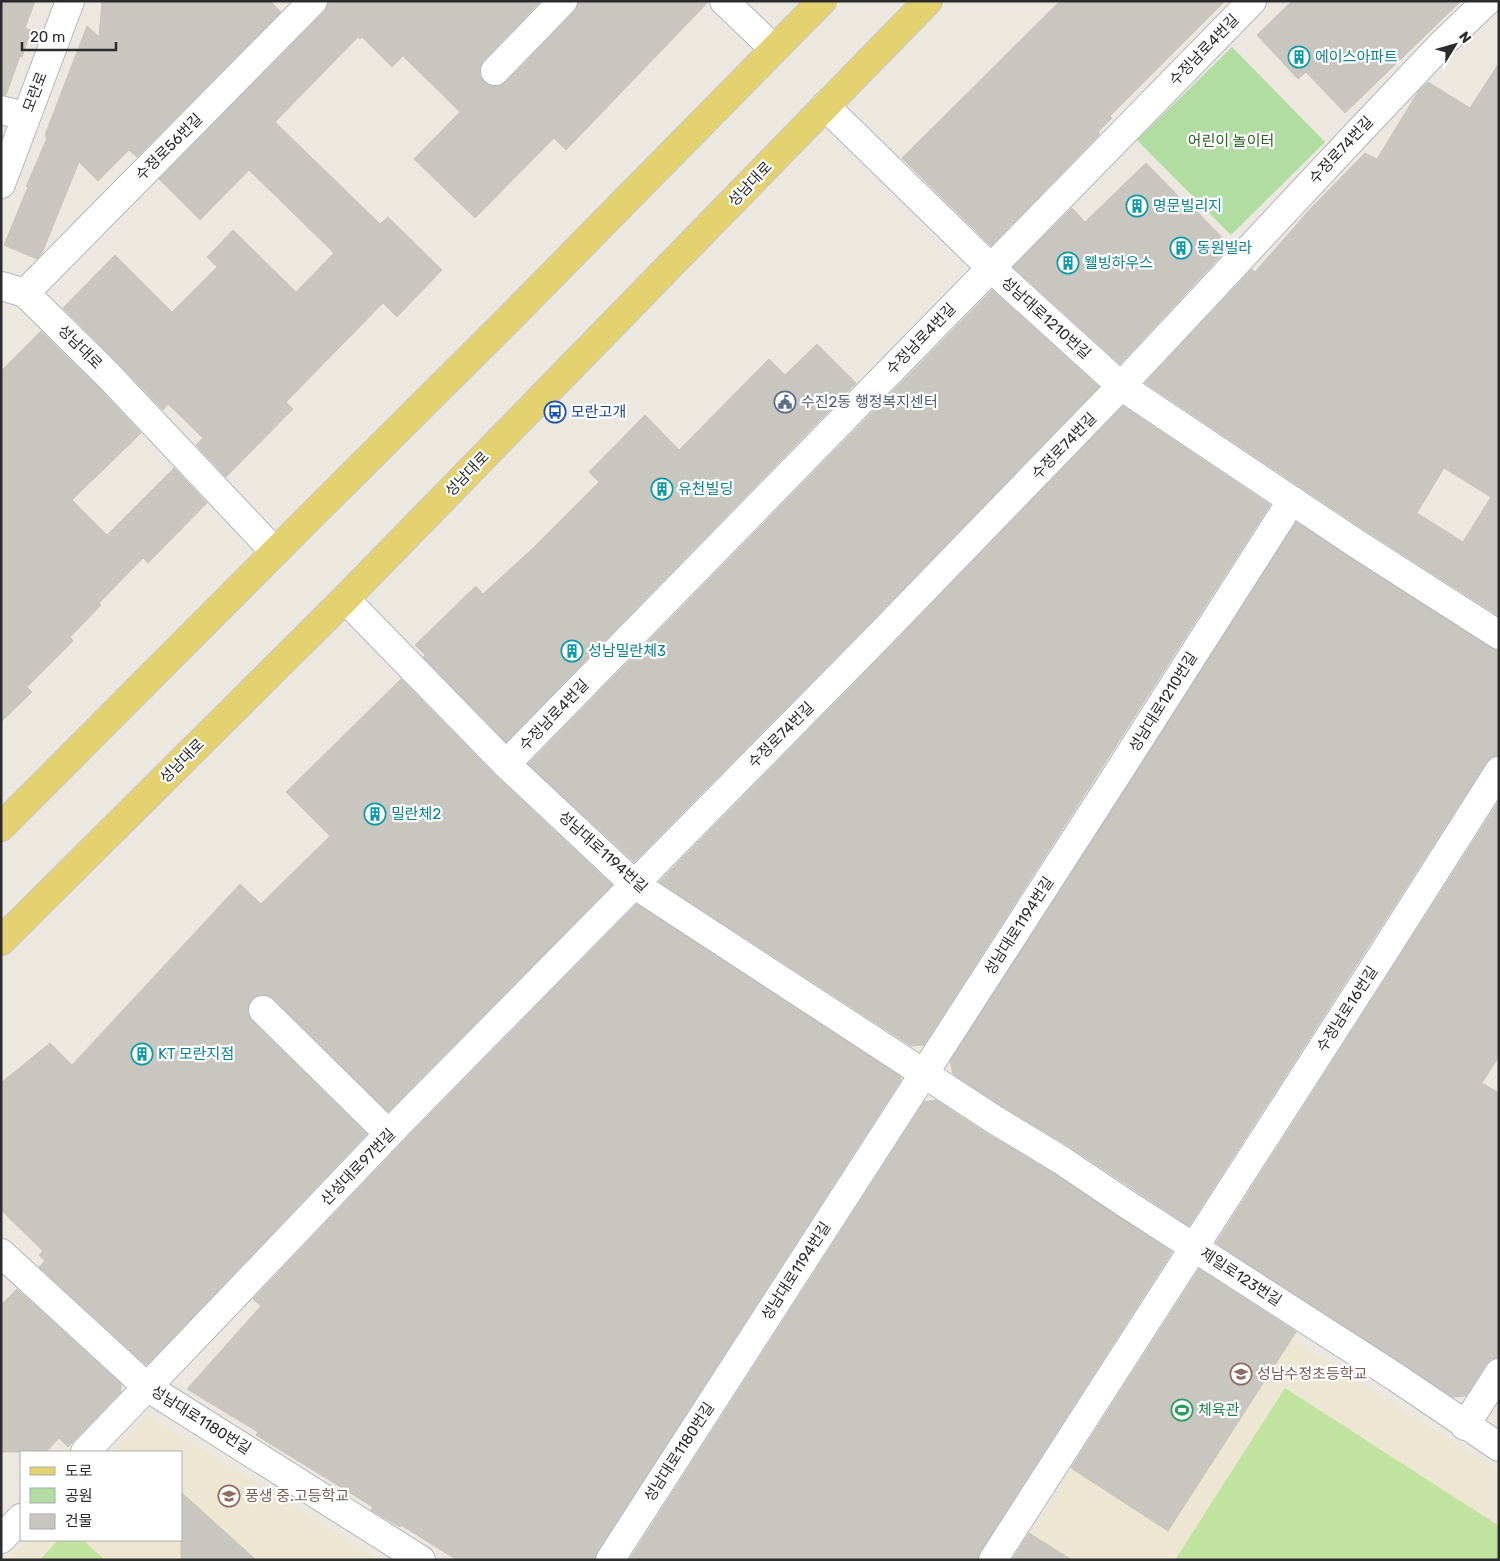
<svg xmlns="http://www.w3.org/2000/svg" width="1500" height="1561" font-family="Rubik,'Noto Sans KR',sans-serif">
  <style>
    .education { fill: #ece6d2 }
    .green { fill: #b1dda3 }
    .pitch { fill: #c0e3a0 }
    .building { fill: #c8c6be; stroke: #c8c4ba; fill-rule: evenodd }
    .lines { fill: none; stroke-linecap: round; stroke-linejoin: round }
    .street-casing { stroke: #b4b5be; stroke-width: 30 }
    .primary-casing { stroke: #c8c8c8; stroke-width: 30 }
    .street { stroke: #fff; stroke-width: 28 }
    .primary { stroke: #e3d26f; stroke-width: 28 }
    .labels { text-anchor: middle; stroke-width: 4.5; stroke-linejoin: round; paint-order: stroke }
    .street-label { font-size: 15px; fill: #2c2c2c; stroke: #fff }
    .culture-label { font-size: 15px; fill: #0d838f; stroke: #fff; text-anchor: start }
    .park-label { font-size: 15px; fill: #2a6323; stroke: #fff }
    .service-label { font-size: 15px; fill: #4e5e75; stroke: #fff; text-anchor: start }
    .transit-label { font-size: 15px; fill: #164399; stroke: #fff; text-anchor: start }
    .education-label { font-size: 15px; fill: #785e54; stroke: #fff; text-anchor: start }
    .leisure-label { font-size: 15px; fill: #27864d; stroke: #fff; text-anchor: start }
  </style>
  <rect width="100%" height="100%" fill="#ece8e0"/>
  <!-- education -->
  <path class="education" d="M1197,1278L1499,1471V1560H1013Z
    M148,1415L380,1560H6L25,1540H181V1452H111Z"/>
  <!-- green -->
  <path class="green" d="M1232,47L1325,142L1231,235L1137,140Z"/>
  <!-- pitch -->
  <path class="pitch" d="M1285,1388L1499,1526V1560H1175Z
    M58,1540H83L105,1560H40Z"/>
  <!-- building -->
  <path class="building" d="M1,1H35L25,28L31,30L22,57L20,56L6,95H1Z
    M102,1H270L281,12L137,157L129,150L98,181L79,162L42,253L37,259L4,245L28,187H26L47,138L45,135L87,26L99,37Z
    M330,1H541L484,60L480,68V76L484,82L492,86H500L506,82L574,12L578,5V1H709L566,150L554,138L475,218L414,159L460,112L403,56L392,67L362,37L360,39L358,37L275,122L380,224L388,217L442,270L397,317L383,303L286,402L293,409L226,477L196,445L203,438L168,404L163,410L120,365L63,308L115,255L172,312L217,267L207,257L233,230L296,292L334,253L249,170L200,220L159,179L324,12Z
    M1060,1H1225L1110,116L1112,118L1098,132L1100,134L991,246L902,158Z
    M1292,1H1461L1345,113L1306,72L1298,79L1257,35Z
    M1499,63V616L1366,531L1145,383L1252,269L1255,272L1312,207L1365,153L1377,159L1418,92L1428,82L1470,108ZM1444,468L1491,497L1463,542L1417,513Z
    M1146,163L1186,204L1188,202L1230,246L1120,364L1013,267L1072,208L1085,222Z
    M992,290L1099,387L867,626L634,862L528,764Z
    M41,331L98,387L141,433L72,500L107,535L174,468L207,503L148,563L143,558L99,603L101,605L70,637L73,641L27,687L32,692L1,722V371Z
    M817,344L856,383L506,742L423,657L425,655L415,645L476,586L483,594L532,549L599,482L589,472L645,415L679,450L769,359L785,375Z
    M1123,406L1270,505L924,1045L911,1046L659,882L889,648Z
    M1296,522L1491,648L1499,651V756L1491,757L1486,763L1189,1226L1070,1147L1003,1107L953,1074L950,1061Z
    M401,679L495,775L612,885L388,1112L274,999L267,995H259L252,999L248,1007V1014L252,1021L367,1134L148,1364H145L39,1267L45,1261L39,1255L43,1251L1,1210V1083L50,1043L72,1065L240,884L261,904L330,836L286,792Z
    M1499,801V1056L1482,1083L1499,1093V1358L1491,1359L1486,1364L1466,1396L1453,1397L1216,1243Z
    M637,904L900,1076L901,1080L597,1552L594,1560H457L401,1525L400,1527L371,1510L373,1507L256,1435L258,1432L187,1389L261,1306L253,1299L414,1130Z
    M936,1100L986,1133L1053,1173L1172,1252L980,1552L977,1560H629L924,1102Z
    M1199,1269L1296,1332L1168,1531L1071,1468Z
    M17,1289L121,1384V1392L68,1447L59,1438L46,1452H1V1305Z
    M181,1492L256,1560H181Z
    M1029,1533L1072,1560H1012Z"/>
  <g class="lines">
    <!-- street casing -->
    <g class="street-casing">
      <path id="street" d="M724,1L774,49
        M495,71L563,1
        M825,106L991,268L1121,386L1357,544L1499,635
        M1,110L26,116
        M1,184L70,1
        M1,286L25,293L109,376L275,552
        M25,293L313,1
        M345,599L506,764L634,884L995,1120L1061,1160L1125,1203L1397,1378L1499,1447
        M506,764L1252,1
        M263,1010L389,1134
        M1,1253L147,1387L421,1560
        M1465,1426L1499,1373
        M85,1452L403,1119L878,637L1121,386L1354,137L1441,45L1487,1
        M1,1539L21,1518
        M610,1560L1114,779L1292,500
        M993,1560L1384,952L1499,771"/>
    </g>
    <!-- primary casing -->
    <g class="primary-casing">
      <path id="primary" d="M1,827L311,516L508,320L822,1
        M1,941L345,599L928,1"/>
    </g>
    <!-- street -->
    <use href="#street" class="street"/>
    <!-- primary -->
    <use href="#primary" class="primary"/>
  </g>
  <!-- icons -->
  <defs>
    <g id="building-ring" transform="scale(1.125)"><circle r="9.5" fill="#fff" stroke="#0f9aa8" stroke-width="1.5"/><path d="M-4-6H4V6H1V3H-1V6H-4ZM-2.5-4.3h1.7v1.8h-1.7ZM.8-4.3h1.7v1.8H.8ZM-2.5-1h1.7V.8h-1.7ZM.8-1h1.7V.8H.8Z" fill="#0f9aa8"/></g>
    <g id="civic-ring" transform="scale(1.125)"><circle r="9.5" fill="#fff" stroke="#5c6f8a" stroke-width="1.5"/><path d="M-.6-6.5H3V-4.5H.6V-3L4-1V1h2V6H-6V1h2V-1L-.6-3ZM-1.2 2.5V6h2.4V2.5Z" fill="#5c6f8a"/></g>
    <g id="bus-ring" transform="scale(1.125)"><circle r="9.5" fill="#fff" stroke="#1a4fb4" stroke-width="1.5"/><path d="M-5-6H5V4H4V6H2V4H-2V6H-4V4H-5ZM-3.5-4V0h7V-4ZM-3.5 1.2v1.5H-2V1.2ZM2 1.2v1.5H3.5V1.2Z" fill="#1a4fb4"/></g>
    <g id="school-ring" transform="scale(1.125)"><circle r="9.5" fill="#fff" stroke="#8d6e63" stroke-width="1.5"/><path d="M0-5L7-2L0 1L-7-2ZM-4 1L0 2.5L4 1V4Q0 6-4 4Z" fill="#8d6e63"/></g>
    <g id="stadium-ring" transform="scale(1.125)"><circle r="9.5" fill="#fff" stroke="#2e9e5b" stroke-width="1.5"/><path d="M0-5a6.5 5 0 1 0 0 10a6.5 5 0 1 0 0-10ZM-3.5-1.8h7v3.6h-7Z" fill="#2e9e5b"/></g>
  </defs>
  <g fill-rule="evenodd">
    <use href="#building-ring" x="1299" y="57"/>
    <use href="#building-ring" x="1137" y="206"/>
    <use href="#building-ring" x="1181" y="248"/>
    <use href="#building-ring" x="1068" y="263"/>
    <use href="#civic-ring" x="785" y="402"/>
    <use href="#bus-ring" x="555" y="412"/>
    <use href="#building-ring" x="662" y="489"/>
    <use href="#building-ring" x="572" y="651"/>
    <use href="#building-ring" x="375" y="814"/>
    <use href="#building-ring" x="142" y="1054"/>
    <use href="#school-ring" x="1241" y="1374"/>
    <use href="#stadium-ring" x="1182" y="1410"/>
    <use href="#school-ring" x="229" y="1496"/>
  </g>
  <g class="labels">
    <!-- street labels -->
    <g class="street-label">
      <text transform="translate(1204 50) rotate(-46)" y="5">수정남로4번길</text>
      <text transform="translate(35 92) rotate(-69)" y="5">모란로</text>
      <text transform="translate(169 147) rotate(-45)" y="5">수정로56번길</text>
      <text transform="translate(1341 150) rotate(-47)" y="5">수정로74번길</text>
      <text transform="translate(750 184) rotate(-46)" y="5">성남대로</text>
      <text transform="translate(1046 318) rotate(42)" y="5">성남대로1210번길</text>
      <text transform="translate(921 339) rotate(-46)" y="5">수정남로4번길</text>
      <text transform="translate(80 347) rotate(45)" y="5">성남대로</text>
      <text transform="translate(1064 446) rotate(-46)" y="5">수정로74번길</text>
      <text transform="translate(467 474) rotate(-46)" y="5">성남대로</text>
      <text transform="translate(1163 702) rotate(-58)" y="5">성남대로1210번길</text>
      <text transform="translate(554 715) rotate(-46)" y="5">수정남로4번길</text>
      <text transform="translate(781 735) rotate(-45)" y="5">수정로74번길</text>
      <text transform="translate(182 761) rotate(-45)" y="5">성남대로</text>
      <text transform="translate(603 852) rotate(42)" y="5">성남대로1194번길</text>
      <text transform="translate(1019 926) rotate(-57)" y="5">성남대로1194번길</text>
      <text transform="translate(1347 1009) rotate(-57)" y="5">수정남로16번길</text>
      <text transform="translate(358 1167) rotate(-46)" y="5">산성대로97번길</text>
      <text transform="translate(796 1271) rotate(-57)" y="5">성남대로1194번길</text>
      <text transform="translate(1241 1277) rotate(33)" y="5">제일로123번길</text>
      <text transform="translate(201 1420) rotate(32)" y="5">성남대로1180번길</text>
      <text transform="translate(679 1452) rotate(-57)" y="5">성남대로1180번길</text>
    </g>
    <!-- culture labels -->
    <g class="culture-label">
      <text x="1315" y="62">에이스아파트</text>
      <text x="1153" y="211">명문빌리지</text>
      <text x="1197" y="253">동원빌라</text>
      <text x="1084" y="268">웰빙하우스</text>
      <text x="678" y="494">유천빌딩</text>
      <text x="588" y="656">성남밀란체3</text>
      <text x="391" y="819">밀란체2</text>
      <text x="158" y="1059">KT 모란지점</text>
    </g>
    <!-- park labels -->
    <g class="park-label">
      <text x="1231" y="146">어린이 놀이터</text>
    </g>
    <!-- service labels -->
    <g class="service-label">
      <text x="801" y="407">수진2동 행정복지센터</text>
    </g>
    <!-- transit labels -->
    <g class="transit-label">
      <text x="571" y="417">모란고개</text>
    </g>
    <!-- education labels -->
    <g class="education-label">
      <text x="1257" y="1379">성남수정초등학교</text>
      <text x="245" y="1501">풍생 중.고등학교</text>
    </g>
    <!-- leisure labels -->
    <g class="leisure-label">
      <text x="1198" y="1415">체육관</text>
    </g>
  </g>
  <!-- border -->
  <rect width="1500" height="1561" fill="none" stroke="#2c2c2c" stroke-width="5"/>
  <!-- legend -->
  <rect x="20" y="1451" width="162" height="90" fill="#ffffff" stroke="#ababab"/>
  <rect x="30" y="1467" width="25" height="8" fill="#e3d26f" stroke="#ababab"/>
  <text x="65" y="1476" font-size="15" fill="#2c2c2c">도로</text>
  <rect x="30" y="1488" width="25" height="15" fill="#b1dda3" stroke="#ababab"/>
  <text x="65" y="1501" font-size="15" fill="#2c2c2c">공원</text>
  <rect x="30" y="1514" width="25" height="15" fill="#c8c6be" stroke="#ababab"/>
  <text x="65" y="1526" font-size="15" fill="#2c2c2c">건물</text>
  <!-- north arrow -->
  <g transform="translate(1455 45) rotate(53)" stroke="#ffffff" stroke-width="4" paint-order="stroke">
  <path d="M0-4L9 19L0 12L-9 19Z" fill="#2c2c2c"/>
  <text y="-8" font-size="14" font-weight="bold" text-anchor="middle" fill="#2c2c2c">N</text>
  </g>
  <!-- scale -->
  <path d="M22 42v8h94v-8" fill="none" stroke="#2c2c2c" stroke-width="2.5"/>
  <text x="30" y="42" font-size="15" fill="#2c2c2c" stroke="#ffffff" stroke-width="4" paint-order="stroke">20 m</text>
</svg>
